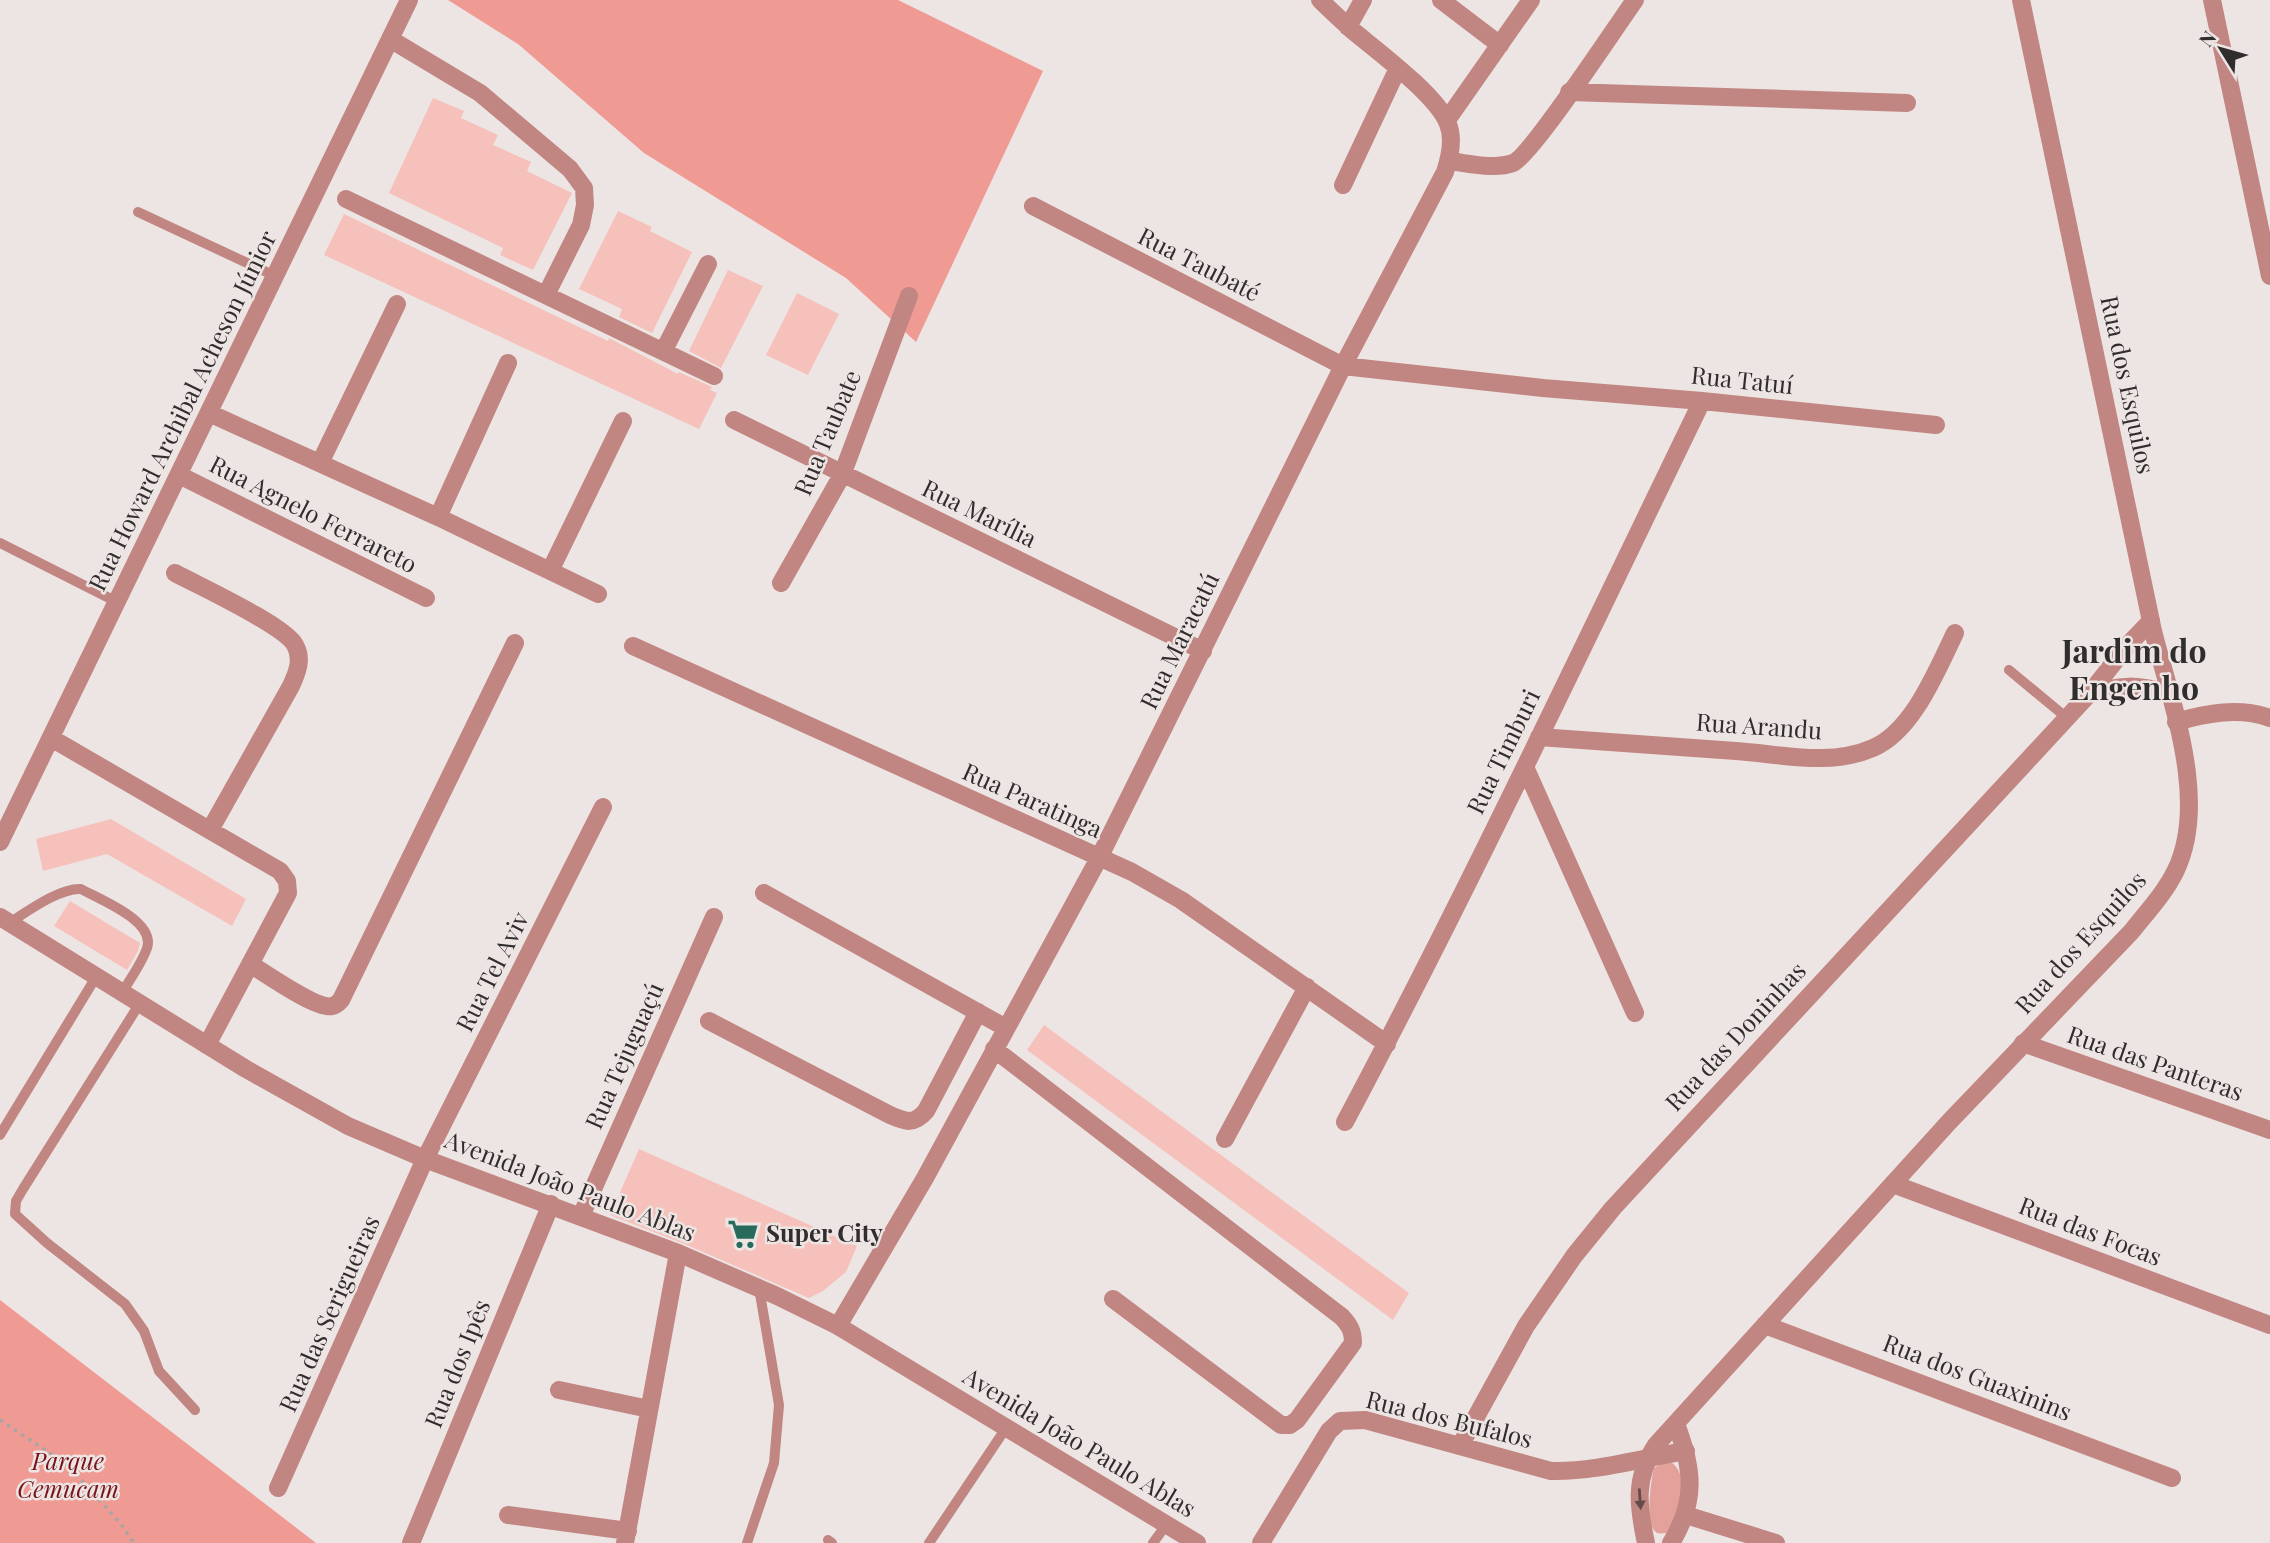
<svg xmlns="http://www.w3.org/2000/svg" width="2270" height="1543" font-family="'Playfair Display',serif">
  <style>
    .green { fill: #e4a19c }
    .forest { fill: #f09a94 }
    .building { fill: #f6c0bb }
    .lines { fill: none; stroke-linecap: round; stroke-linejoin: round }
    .path { stroke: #aaa4a3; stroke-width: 3.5; stroke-dasharray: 3.5 5; stroke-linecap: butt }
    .service { stroke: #c18681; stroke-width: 10 }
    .minor { stroke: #c18681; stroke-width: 18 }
    .tertiary { stroke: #c18681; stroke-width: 18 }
    .oneway { fill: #634c4a }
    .labels { text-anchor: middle; stroke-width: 5; stroke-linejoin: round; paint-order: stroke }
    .street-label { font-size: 24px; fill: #302d2d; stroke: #ede5e4 }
    .poi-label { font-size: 24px; font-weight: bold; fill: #302d2d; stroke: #ede5e4; text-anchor: start }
    .park-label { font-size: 24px; font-style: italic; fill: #781319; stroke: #ede5e4 }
    .district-label { font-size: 32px; font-weight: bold; fill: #302d2d; stroke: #ede5e4 }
  </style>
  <rect width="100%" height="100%" fill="#ede5e4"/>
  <!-- green -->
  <path class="green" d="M1671,1462C1686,1472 1684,1498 1679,1514C1678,1520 1671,1527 1668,1533C1664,1533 1660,1534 1657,1533C1644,1526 1651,1480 1654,1468L1662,1463Z"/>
  <!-- forest -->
  <path class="forest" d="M448,0H898L1043,71L916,342L846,278L644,153L518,44Z
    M0,1300L316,1543H0Z"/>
  <!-- building -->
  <path class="building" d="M433,98L464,111L461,118L498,135L493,145L531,162L527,171L572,193L533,270L500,255L503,248L389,193Z
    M618,211L652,227L650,231L692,252L652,333L619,317L622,309L579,289Z
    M344,214L608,341L609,338L678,374L679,372L712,387L710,390L717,393L699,429L324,255Z
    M728,270L763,286L721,368L689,351Z
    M797,293L839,314L808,375L766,355Z
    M111,819L246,899L232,926L107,854L43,871L36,839Z
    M70,901L140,943L138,951L127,970L54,926Z
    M1044,1025L1409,1293L1393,1320L1027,1050Z
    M639,1149L857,1246L846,1272L823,1291L809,1298L682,1243L610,1215Z"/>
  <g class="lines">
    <!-- path -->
    <path class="path" d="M0,1420L69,1466L120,1523L134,1543"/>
    <!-- service -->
    <path class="service" d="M138,212L275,276
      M0,543L117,602
      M2009,670L2067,718
      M9,923C28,911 59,888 81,889C99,899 156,921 147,948C142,963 130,979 122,993
      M140,1003L23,1189L16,1201L15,1214L47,1243L125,1304L144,1331L159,1371L195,1410
      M0,1135L96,977
      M828,1540L832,1543
      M747,1543L774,1463L779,1405L759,1288
      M929,1543L1006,1428
      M1153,1543L1166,1525"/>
    <!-- minor -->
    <path class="minor" d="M1441,0L1500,45
      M2212,0L2270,276
      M1348,27L1363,0
      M390,39L480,93L570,169L584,188L585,205L581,225L546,295
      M1569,92L1907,103
      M1447,120L1531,0
      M1448,161C1468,163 1494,170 1513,163C1531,156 1617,25 1635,0
      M1343,185L1398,68
      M346,199L714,376
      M1033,206L1343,366L1543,388L1702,401L1936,425
      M664,350L708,264
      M209,413L438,517L598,594
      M734,420L1203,651
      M320,463L397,304
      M179,475L426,598
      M438,517L508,363
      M550,571L623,421
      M175,573C199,586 284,625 295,645C303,659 297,673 291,686L210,830
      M781,583L842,475L909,296
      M633,646L1132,872L1181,900L1387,1044
      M2090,693C2124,685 2134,684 2169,693
      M2176,722C2207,713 2239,707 2270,718
      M1539,737C1605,742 1671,746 1736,751C1781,754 1829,767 1873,748C1913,731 1937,670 1955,633
      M51,738L280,871L287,881L288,893L207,1045
      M1525,767L1635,1013
      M0,842L409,0
      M764,893L1006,1028
      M250,964C265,973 317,1010 332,1006C337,1005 338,1003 341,1000L515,643
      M709,1021L890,1115C906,1122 914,1125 926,1111L978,1012
      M2023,1043L2270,1130
      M994,1049L1342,1317C1350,1326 1353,1331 1353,1343L1297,1420L1290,1425H1281L1113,1299
      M1345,1122C1471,885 1585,642 1702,401
      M1225,1139L1307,987
      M1893,1184L2270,1325
      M581,1216L714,917
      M1765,1325L2172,1478
      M838,1326L925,1178L1099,858L1343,366L1445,172C1450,157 1454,139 1448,124C1438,96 1376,50 1352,30C1341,20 1330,10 1320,0
      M559,1390L649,1409
      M1460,1446L1526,1326L1574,1256L1613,1208L2090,693L2127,646L2151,621
      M278,1488L425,1159L603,807
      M508,1515L628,1531
      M1686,1515L1776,1543
      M411,1543L551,1204
      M625,1543L678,1253
      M1261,1543L1329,1431L1340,1421L1365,1420L1551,1471C1597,1472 1641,1458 1686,1451"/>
    <!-- tertiary -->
    <path class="tertiary" d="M0,917L246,1069L348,1126L425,1159L678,1253L777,1296L838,1326L1197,1543
      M1646,1543C1638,1506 1634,1478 1656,1445L1949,1122L2132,931C2147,912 2165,893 2176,870C2209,800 2171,702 2153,631L2021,0
      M1671,1543C1697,1501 1693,1468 1676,1424"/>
  </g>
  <!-- one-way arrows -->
  <defs><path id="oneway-solid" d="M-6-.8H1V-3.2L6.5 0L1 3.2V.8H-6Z" transform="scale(1.75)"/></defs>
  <use class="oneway" href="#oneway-solid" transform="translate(1640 1499) rotate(86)"/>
  <!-- icons -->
  <defs>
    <g id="supermarket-bare" transform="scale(2.415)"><path d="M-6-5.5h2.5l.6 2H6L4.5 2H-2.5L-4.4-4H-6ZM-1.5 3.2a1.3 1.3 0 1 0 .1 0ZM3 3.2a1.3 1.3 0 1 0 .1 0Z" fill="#296b5b" stroke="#ede5e4" stroke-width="2.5" paint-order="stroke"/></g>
  </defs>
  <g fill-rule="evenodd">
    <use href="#supermarket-bare" x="743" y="1234"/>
  </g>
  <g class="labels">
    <!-- street labels -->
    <g class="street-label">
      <text transform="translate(1199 265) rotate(27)" y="8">Rua Taubaté</text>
      <text transform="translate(1742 381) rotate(6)" y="8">Rua Tatuí</text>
      <text transform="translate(2127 385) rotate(78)" y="8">Rua dos Esquilos</text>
      <text transform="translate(183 411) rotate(-64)" y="8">Rua Howard Archibal Acheson Júnior</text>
      <text transform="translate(828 433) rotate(-67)" y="8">Rua Taubate</text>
      <text transform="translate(979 514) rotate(26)" y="8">Rua Marília</text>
      <text transform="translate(313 515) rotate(27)" y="8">Rua Agnelo Ferrareto</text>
      <text transform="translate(1180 641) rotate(-64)" y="8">Rua Maracatú</text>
      <text transform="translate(1759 727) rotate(4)" y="8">Rua Arandu</text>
      <text transform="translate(1504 752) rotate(-64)" y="8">Rua Timburi</text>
      <text transform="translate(1032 801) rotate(24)" y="8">Rua Paratinga</text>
      <text transform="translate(2081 943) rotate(-48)" y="8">Rua dos Esquilos</text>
      <text transform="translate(493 972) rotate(-63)" y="8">Rua Tel Aviv</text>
      <text transform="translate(1736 1037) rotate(-47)" y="8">Rua das Doninhas</text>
      <text transform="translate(625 1056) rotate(-66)" y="8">Rua Tejuguaçú</text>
      <text transform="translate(2155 1064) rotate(19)" y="8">Rua das Panteras</text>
      <text transform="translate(570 1187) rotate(21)" y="8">Avenida João Paulo Ablas</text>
      <text transform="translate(2090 1232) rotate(21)" y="8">Rua das Focas</text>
      <text transform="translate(330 1314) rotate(-66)" y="8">Rua das Serigueiras</text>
      <text transform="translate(458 1364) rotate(-68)" y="8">Rua dos Ipês</text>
      <text transform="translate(1977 1378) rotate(21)" y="8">Rua dos Guaxinins</text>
      <text transform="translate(1449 1420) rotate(14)" y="8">Rua dos Bufalos</text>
      <text transform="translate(1079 1443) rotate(31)" y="8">Avenida João Paulo Ablas</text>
    </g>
    <!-- poi labels -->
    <g class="poi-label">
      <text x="766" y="1242">Super City</text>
    </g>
    <!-- park labels -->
    <g class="park-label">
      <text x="68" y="1470">Parque<tspan x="68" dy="28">Cemucam</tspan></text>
    </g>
    <!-- district labels -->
    <g class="district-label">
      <text x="2134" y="663">Jardim do<tspan x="2134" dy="37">Engenho</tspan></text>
    </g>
  </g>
  <!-- north arrow -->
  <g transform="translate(2221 49) rotate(307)" stroke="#ede5e4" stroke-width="5" paint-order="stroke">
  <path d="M0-5L12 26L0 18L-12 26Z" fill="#302d2d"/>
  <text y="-10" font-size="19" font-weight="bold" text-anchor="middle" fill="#302d2d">N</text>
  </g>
</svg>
